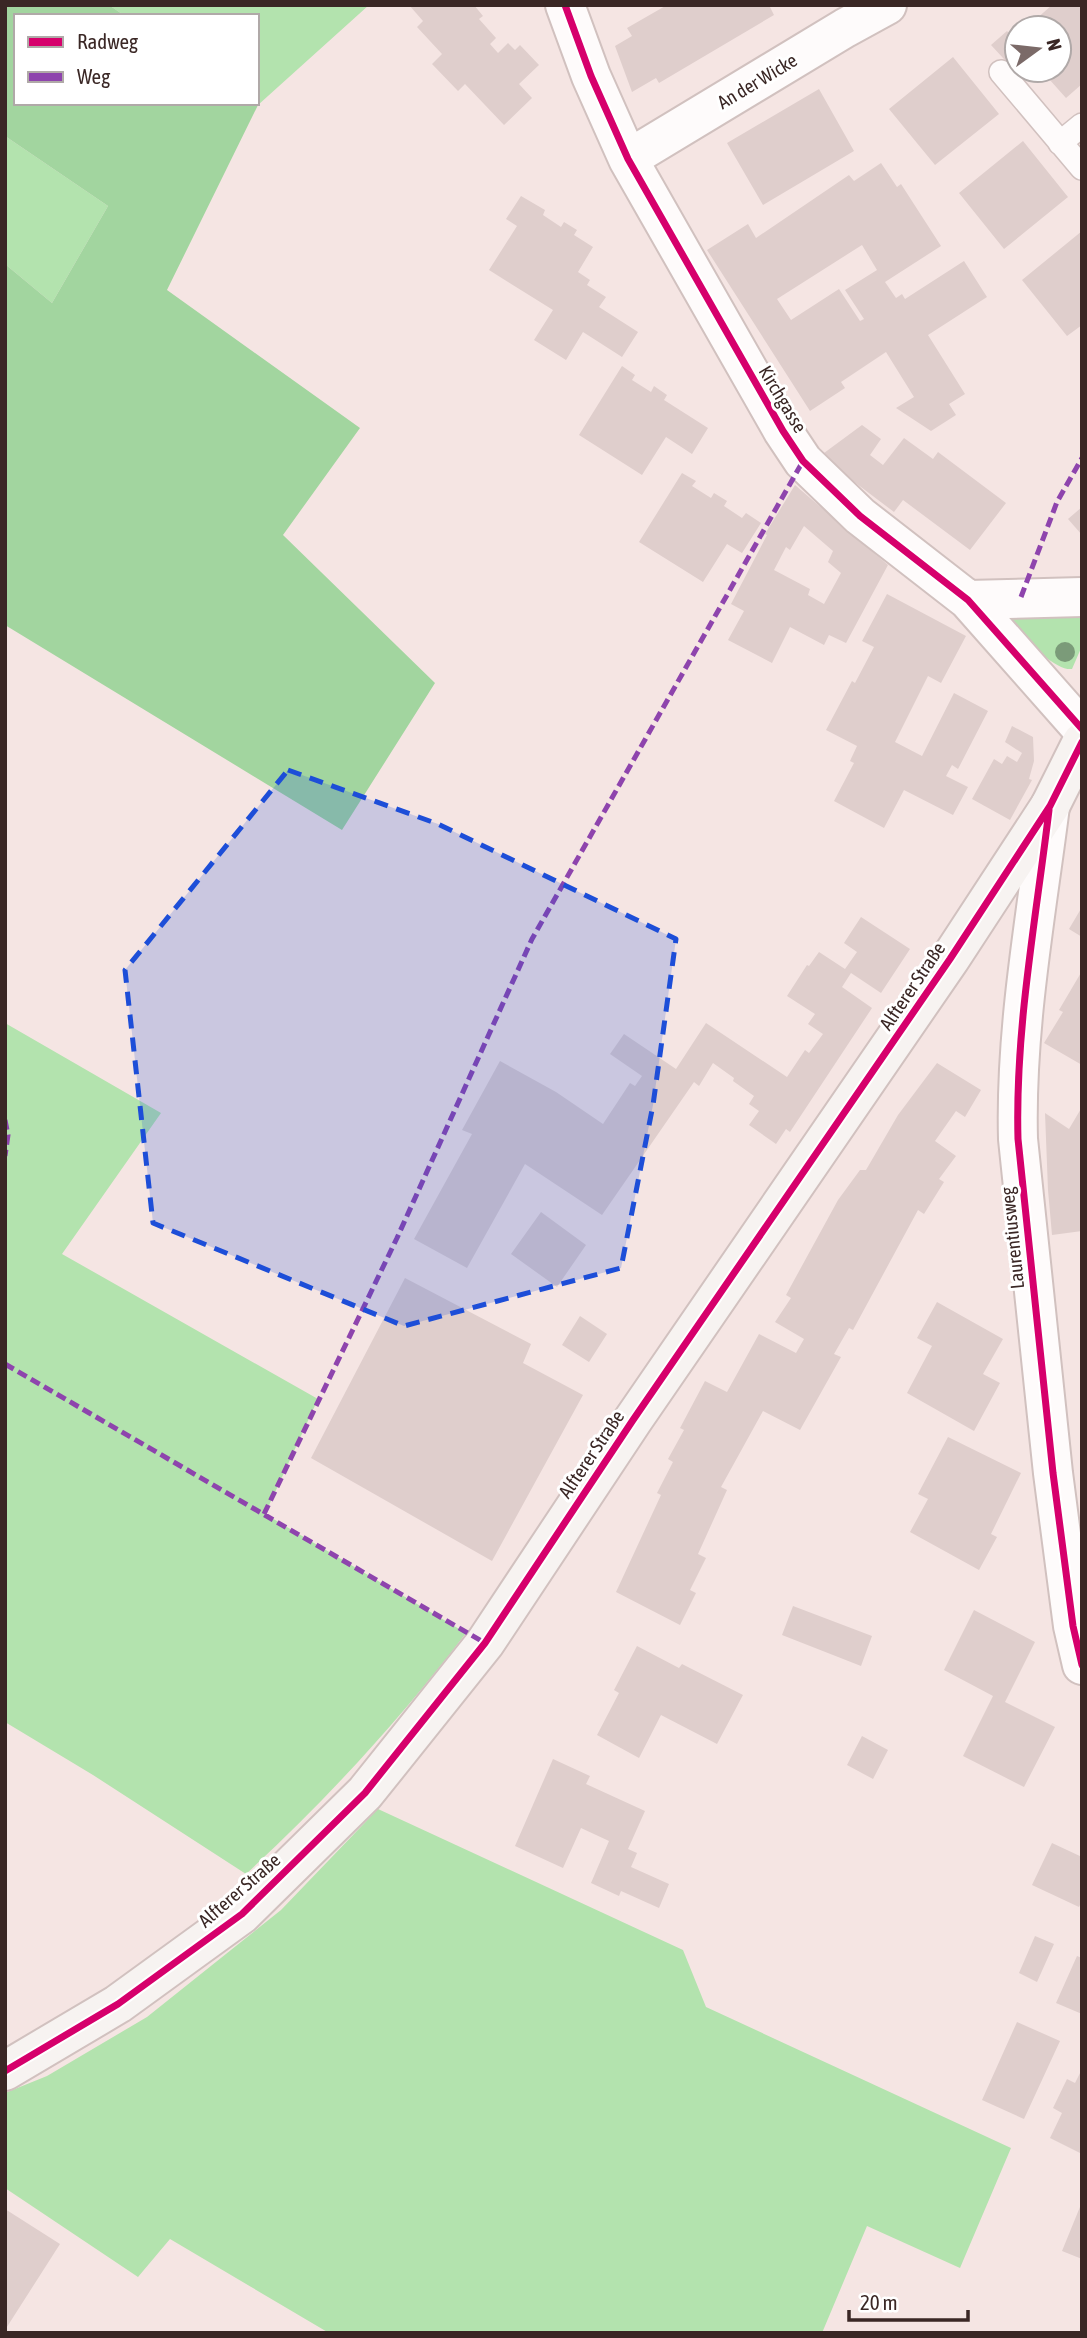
<svg xmlns="http://www.w3.org/2000/svg" width="1087" height="2338" font-family="'Asap Condensed',sans-serif">
  <style>
    .green { fill: #b3e3ae }
    .forest { fill: #a2d59f }
    .building { fill: #dfcecc; fill-rule: evenodd }
    .lines { fill: none; stroke-linecap: round; stroke-linejoin: round }
    .lane-casing { stroke: #d1c1bf; stroke-width: 26 }
    .street-casing { stroke: #d1c1bf; stroke-width: 42 }
    .secondary-casing { stroke: #d1c1bf; stroke-width: 42 }
    .lane { stroke: #fefbfb; stroke-width: 23 }
    .street { stroke: #fefbfb; stroke-width: 38 }
    .secondary { stroke: #f7f3f1; stroke-width: 38 }
    .quiet { stroke: #8e44ad; stroke-width: 5; stroke-dasharray: 10 5; stroke-linecap: butt }
    .cycleway-casing { stroke: #fff; stroke-width: 11 }
    .cycleway { stroke: #d6006c; stroke-width: 7 }
    .tree { fill: #7b9b79 }
    .marked { fill: #1d4ed8; fill-opacity: 0.2; stroke: #1d4ed8; stroke-width: 5; stroke-dasharray: 14 9; stroke-linejoin: round }
    .labels { text-anchor: middle; stroke-width: 6; stroke-linejoin: round; paint-order: stroke }
    .street-label { font-size: 19px; fill: #3a2725; stroke: #fff }
  </style>
  <rect width="100%" height="100%" fill="#f5e5e3"/>
  <!-- green -->
  <path class="green" d="M109,5H369L258,105L256,103L257,16H125Z
    M5,136L108,206L52,303L5,264Z
    M1082,612V646L1072,669C1052,671 1018,630 1003,616Z
    M5,1023L161,1113L62,1254L318,1399L265,1514L466,1633C400,1720 326,1800 246,1874L93,1775L5,1722Z
    M378,1809L683,1950L706,2007L1011,2148L960,2268L867,2226L822,2333H329L170,2239L138,2277L5,2188V2093L47,2076L147,2017L281,1910Z"/>
  <!-- forest -->
  <path class="forest" d="M5,5H109L125,16H16V103L258,105L167,290L360,428L283,535L435,683L342,830L5,625V264L52,303L108,206L5,136Z"/>
  <!-- building -->
  <path class="building" d="M409,5H474L483,16L479,19L496,38L490,44L498,53L508,43L515,50L520,45L539,65L519,84L532,98L504,125L465,84L458,91L432,64L442,54L417,27L423,21Z
    M667,5H769L774,15L659,83L656,78L632,92L615,46L632,36L627,28Z
    M1052,5H1082V84L1066,98L1041,70H1059V28H1026Z
    M1007,31L1014,39L1017,36V69L1015,71L991,45Z
    M953,57L999,114L935,165L889,109Z
    M819,89L854,151L763,205L727,143Z
    M1023,141L1068,197L1004,249L959,193Z
    M881,163L897,187L901,184L941,246L885,282L896,298L902,294L905,299L964,261L987,297L928,335L965,394L949,404L956,415L931,431L896,408L914,397L886,352L841,382L845,388L810,411L707,250L748,224L756,238L849,175L854,181ZM862,245L877,270L845,290L864,319L860,321L839,289L791,320L777,299Z
    M521,196L545,210L543,215L561,227L564,222L577,230L574,235L593,247L578,272L590,280L587,285L606,297L599,307L638,332L622,357L583,332L566,360L534,340L553,310L489,270L517,226L506,219Z
    M1082,231V325L1067,336L1022,280Z
    M622,366L635,375L632,380L651,392L654,386L667,395L664,400L708,428L692,454L666,437L642,475L579,435Z
    M862,425L881,439L870,455L883,465L904,438L933,459L938,452L1006,503L970,550L903,500L894,512L820,456Z
    M682,473L696,481L692,486L711,498L714,493L727,501L724,506L742,518L746,513L761,523L742,553L727,544L703,582L639,542Z
    M795,485L888,565L846,643L829,635L824,645L790,627L772,663L728,640L744,611L731,604L767,535L765,534ZM804,526L833,551L828,562L841,573L824,604L808,595L810,589L774,570L786,547L790,550Z
    M1082,507V535L1068,519Z
    M887,594L966,636L941,683L928,676L895,742L922,756L954,693L988,711L958,769L952,765L946,776L968,787L953,815L904,790L884,828L834,801L854,763L850,761L857,746L826,730L852,681L855,683L874,647L862,641Z
    M1012,726L1033,737L1034,761L1029,779L1032,780L1010,820L972,799L994,759L1002,764L1007,756L1017,762L1022,753L1005,742Z
    M1082,907V937L1069,929Z
    M861,917L910,949L881,993L851,973L842,987L872,1008L790,1132L786,1129L776,1144L749,1125L759,1111L749,1104L754,1096L733,1081L734,1078L713,1063L699,1086L694,1082L602,1215L525,1164L467,1268L414,1239L472,1134L462,1130L500,1061L556,1092L603,1124L630,1083L635,1086L642,1076L610,1054L624,1034L676,1069L706,1023L787,1077L805,1050L809,1053L823,1034L808,1024L815,1014L787,996L807,965L809,966L819,952L845,969L857,952L844,943Z
    M1082,971V1065L1044,1043L1063,1012L1059,1010Z
    M937,1063L981,1090L965,1117L956,1111L935,1141L956,1156L939,1179L944,1182L924,1214L918,1210L853,1330L849,1328L834,1354L841,1357L800,1430L763,1411L721,1487L727,1490L698,1554L706,1558L690,1590L696,1593L680,1625L616,1592L661,1495L657,1493L673,1462L668,1459L684,1430L680,1428L705,1381L727,1392L759,1334L796,1353L804,1339L775,1322L791,1298L786,1295L838,1200L860,1170H866L898,1115Z
    M1082,1107V1231L1052,1235L1048,1190L1045,1113L1069,1129Z
    M541,1212L586,1245L557,1287L511,1254Z
    M405,1278L531,1344L523,1363L583,1395L492,1561L311,1458Z
    M937,1302L1003,1339L983,1374L1000,1383L974,1431L907,1393L932,1346L917,1338Z
    M580,1316L607,1334L589,1362L562,1345Z
    M948,1437L1021,1473L991,1534L997,1537L979,1570L910,1532L928,1499L918,1494Z
    M793,1606L872,1636L861,1666L782,1635Z
    M974,1610L1035,1642L1005,1702L1055,1727L1024,1787L963,1756L993,1696L944,1670Z
    M637,1646L679,1668L682,1664L743,1695L717,1744L661,1715L639,1758L597,1735L619,1693L614,1690Z
    M862,1736L888,1750L873,1779L847,1765Z
    M553,1759L590,1776L586,1784L645,1811L628,1849L637,1853L631,1867L669,1884L659,1908L621,1891L619,1896L591,1883L609,1841L581,1828L563,1868L515,1846Z
    M1052,1843L1082,1857V1901L1079,1907L1032,1885Z
    M1035,1936L1054,1944L1037,1982L1019,1973Z
    M1077,1956L1082,1958V2014L1056,2003Z
    M1017,2022L1060,2041L1024,2119L982,2100Z
    M1082,2069V2154L1050,2138L1062,2113L1053,2108L1067,2079L1075,2083Z
    M1082,2202V2259L1062,2251Z
    M5,2209L60,2244L5,2330Z"/>
  <g class="lines">
    <!-- lane casing -->
    <g class="lane-casing">
      <path id="lane" d="M1001,72L1082,168
        M1060,143L1082,125"/>
    </g>
    <!-- street casing -->
    <g class="street-casing">
      <path id="street" d="M565,5L591,76L628,159L783,431L803,461L860,516L968,600L1082,729
        M628,159L845,28L887,5
        M968,600L1082,597
        M1050,806C1036,916 1015,1028 1018,1139L1053,1473L1073,1626L1082,1665"/>
    </g>
    <!-- secondary casing -->
    <g class="secondary-casing">
      <path id="secondary" d="M5,2071L118,2004L242,1914L365,1793L485,1643L633,1420L950,959L1050,806L1082,742"/>
    </g>
    <!-- lane -->
    <use href="#lane" class="lane"/>
    <!-- street -->
    <use href="#street" class="street"/>
    <!-- secondary -->
    <use href="#secondary" class="secondary"/>
    <!-- quiet -->
    <path class="quiet" d="M1021,597L1057,502L1082,458
      M5,1120L8,1135L5,1156
      M5,1364L485,1643
      M264,1514L397,1238L532,939L803,461"/>
    <!-- cycleway casing -->
    <g class="cycleway-casing">
      <path id="cycleway" d="M565,5L591,76L628,159L783,431L803,461L860,516L968,600L1082,729
        M1049,810C1036,919 1015,1029 1018,1139L1053,1473L1073,1626L1082,1665
        M5,2071L118,2004L242,1914L365,1793L485,1643L633,1420L950,959L1050,806L1082,742"/>
    </g>
    <!-- cycleway -->
    <use href="#cycleway" class="cycleway"/>
  </g>
  <!-- trees -->
  <circle class="tree" cx="1065" cy="652" r="10"/>
  <!-- marked area -->
  <path class="marked" d="M288,770L438,824L676,939L653,1105L621,1268L404,1326L153,1223L125,970Z"/>
  <g class="labels">
    <!-- street labels -->
    <g class="street-label">
      <text transform="translate(757 81) rotate(-31)" y="7">An der Wicke</text>
      <text transform="translate(783 399) rotate(59)" y="7">Kirchgasse</text>
      <text transform="translate(912 986) rotate(-56)" y="7">Alfterer Straße</text>
      <text transform="translate(1012 1238) rotate(-96)" y="7">Laurentiusweg</text>
      <text transform="translate(591 1454) rotate(-56)" y="7">Alfterer Straße</text>
      <text transform="translate(239 1890) rotate(-41)" y="7">Alfterer Straße</text>
    </g>
  </g>
  <!-- border -->
  <rect width="1087" height="2338" fill="none" stroke="#3a2725" stroke-width="14"/>
  <!-- legend -->
  <rect x="14" y="14" width="245" height="91" fill="#ffffff" stroke="#b0a9a8" stroke-width="2"/>
  <rect x="28" y="37" width="35" height="10" fill="#d6006c" stroke="#b0a9a8" stroke-width="2"/>
  <text x="77" y="49" font-size="21" fill="#3a2725">Radweg</text>
  <rect x="28" y="72" width="35" height="10" fill="#8e44ad" stroke="#b0a9a8" stroke-width="2"/>
  <text x="77" y="84" font-size="21" fill="#3a2725">Weg</text>
  <!-- north arrow -->
  <g transform="translate(1038 49) rotate(75)"><circle r="33" fill="#ffffff" stroke="#b0a9a8" stroke-width="2"/>
  <path d="M0-5L12 26L0 18L-12 26Z" fill="#7b6a68"/>
  <text y="-10" font-size="19" font-weight="bold" text-anchor="middle" fill="#3a2725">N</text>
  </g>
  <!-- scale -->
  <path d="M849 2310v10h119v-10" fill="none" stroke="#3a2725" stroke-width="3.5"/>
  <text x="860" y="2310" font-size="21" fill="#3a2725" stroke="#ffffff" stroke-width="5" paint-order="stroke">20 m</text>
</svg>
